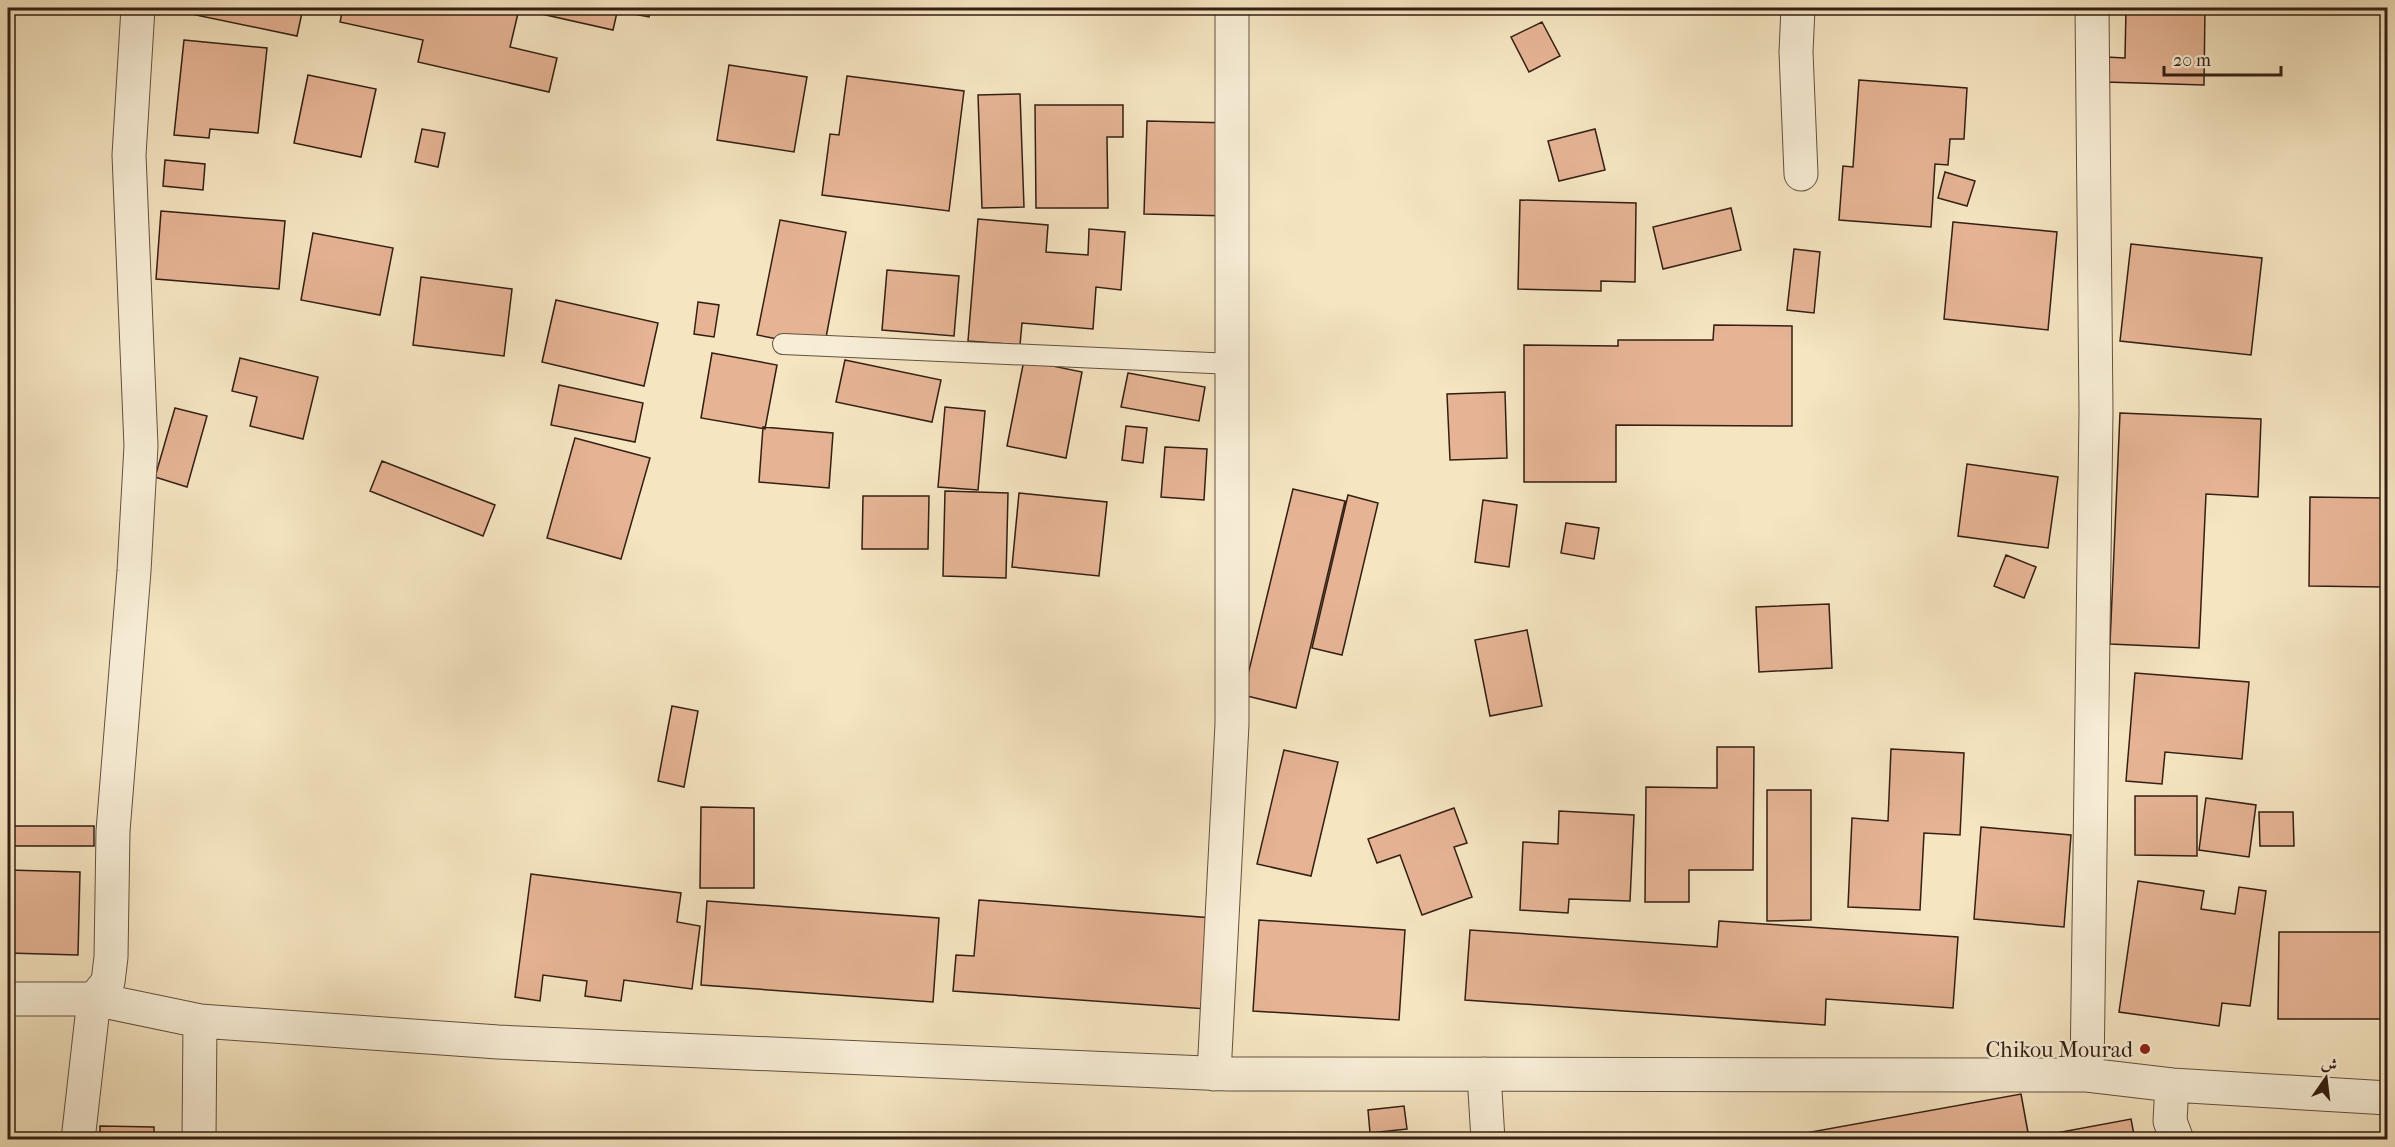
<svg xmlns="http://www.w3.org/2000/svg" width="2395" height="1147" font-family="'IM FELL French Canon',Amiri,serif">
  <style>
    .building { fill: #e6b495; stroke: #331f13; stroke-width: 1.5 }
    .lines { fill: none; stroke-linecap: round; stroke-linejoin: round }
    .service-casing { stroke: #64503e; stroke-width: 22 }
    .minor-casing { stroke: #64503e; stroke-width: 35 }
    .service { stroke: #f8eed7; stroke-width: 20 }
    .minor { stroke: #f8eed7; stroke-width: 33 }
    .poi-dot { fill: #8f2418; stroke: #f8eed7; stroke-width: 2 }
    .labels { text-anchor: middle; stroke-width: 4.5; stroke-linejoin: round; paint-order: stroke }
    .poi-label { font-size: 22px; fill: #331f13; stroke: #f8eed7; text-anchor: end }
  </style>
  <rect width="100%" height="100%" fill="#f5e5c1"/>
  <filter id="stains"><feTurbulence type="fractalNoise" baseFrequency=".00333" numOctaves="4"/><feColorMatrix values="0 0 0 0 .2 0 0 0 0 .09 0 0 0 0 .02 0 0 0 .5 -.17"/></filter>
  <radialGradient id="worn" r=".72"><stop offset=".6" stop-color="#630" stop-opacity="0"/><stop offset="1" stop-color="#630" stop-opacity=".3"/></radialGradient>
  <!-- building -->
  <path class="building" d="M187,8H303L297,36L186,13Z
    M343,8H618L613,30L519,9L510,47L557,58L549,92L418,62L423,40L340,22Z
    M623,8H651L649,17L622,12Z
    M2126,8H2205L2204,85L2105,82L2106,57L2125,58Z
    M1542,22L1560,56L1529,72L1511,37Z
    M184,40L267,48L258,133L210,129L209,138L174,135Z
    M729,65L807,77L794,152L717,140Z
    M308,75L376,89L361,157L294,143Z
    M847,76L964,91L949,211L822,195L830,134L839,135Z
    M1859,80L1967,88L1964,139H1950L1948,165L1935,164L1931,227L1839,220L1843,166L1853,167Z
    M1020,94L1024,207L982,208L978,95Z
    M1035,105H1123V137H1107L1108,208H1036Z
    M1147,121L1232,123L1230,216L1144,214Z
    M422,129L445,133L438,167L415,162Z
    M1595,129L1605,170L1559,181L1548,141Z
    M165,160L205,164L203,190L163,186Z
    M1945,172L1975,181L1967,206L1938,198Z
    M1520,200L1636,203L1635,282L1601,281V291L1518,289Z
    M1731,208L1741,250L1663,269L1653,227Z
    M161,211L285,221L279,289L156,279Z
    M978,219L1048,225L1046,252L1088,255L1089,229L1125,232L1121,290L1096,287L1093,329L1022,323L1020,345L968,341Z
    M780,220L846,232L824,348L757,335Z
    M1953,222L2057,232L2048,330L1944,319Z
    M313,233L393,248L380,315L301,300Z
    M2131,244L2262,258L2251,355L2120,341Z
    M1794,249L1820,252L1814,313L1787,310Z
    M887,270L959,276L954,336L882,330Z
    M421,277L512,289L504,356L413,345Z
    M556,300L658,323L644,386L542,362Z
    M698,302L719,305L714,337L694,334Z
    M1714,325L1792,326V426L1616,425V482H1524V345L1618,346V340H1713Z
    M712,353L777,365L765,429L701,418Z
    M240,358L318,377L303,439L250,426L257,397L232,391Z
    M845,360L941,380L932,422L836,402Z
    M1024,360L1082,372L1066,458L1007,446Z
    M1128,373L1205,387L1199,421L1121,407Z
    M559,385L643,403L635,442L551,425Z
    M1505,392L1507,458L1450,460L1447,394Z
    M945,407L985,411L978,490L938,487Z
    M175,408L207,416L187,487L155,477Z
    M2120,413L2261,419L2258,497L2206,494L2199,648L2110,644Z
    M1126,426L1147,428L1143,463L1122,460Z
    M763,427L833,433L829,488L759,482Z
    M575,438L650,458L621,559L547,538Z
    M1165,447L1207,449L1204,500L1161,497Z
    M382,461L495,505L483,536L370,491Z
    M1967,464L2058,477L2048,548L1958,536Z
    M1293,489L1345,501L1296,708L1243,695Z
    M945,491L1008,493L1006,578L943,576Z
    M1019,493L1107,502L1099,576L1012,567Z
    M1348,495L1378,503L1342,655L1312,648Z
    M863,496H929L928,549H862Z
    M2310,497L2383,498L2382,587L2309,586Z
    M1483,500L1517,505L1509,567L1475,562Z
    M1566,523L1599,528L1594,559L1561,553Z
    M2006,555L2036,567L2024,598L1994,586Z
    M1829,604L1832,668L1759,672L1756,607Z
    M1527,630L1542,706L1490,716L1475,640Z
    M2135,673L2249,682L2242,759L2165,752L2162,784L2126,781Z
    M672,706L698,711L684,787L658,781Z
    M1717,747H1754L1753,870H1689V902H1645L1646,787L1717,788Z
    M1891,749L1964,753L1960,835L1924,833L1920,910L1848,907L1852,818L1888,821Z
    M1284,750L1338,762L1311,876L1257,864Z
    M1767,790H1811V920L1767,921Z
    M2135,796H2197V856L2135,855Z
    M2206,798L2256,805L2249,857L2199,850Z
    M701,807L754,808V888H700Z
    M1454,808L1467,843L1454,847L1472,897L1422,915L1400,855L1377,863L1368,839Z
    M1559,811L1634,815L1630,901L1569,899L1568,913L1520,910L1523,842L1558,844Z
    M2259,812H2293L2294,846H2260Z
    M8,826H94V846H8Z
    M1981,827L2071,835L2064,927L1974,919Z
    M8,870L80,872L78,955L8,953Z
    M531,874L681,893L677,922L700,926L692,989L624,980L621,1001L585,996L587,981L543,975L540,1001L515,997Z
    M2138,881L2204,891L2201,909L2235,914L2239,887L2266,891L2250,1006L2222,1003L2219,1026L2119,1012Z
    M979,900L1213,918L1207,1009L953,991L956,955L974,956Z
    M707,901L939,918L933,1002L701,985Z
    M1259,920L1405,930L1399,1020L1253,1011Z
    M1719,921L1958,937L1953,1008L1826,999L1825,1025L1465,1000L1470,930L1717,947Z
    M2279,932H2388V1019H2278Z
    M2021,1094L2029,1138L2131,1119L2135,1140H1767Z
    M1404,1106L1407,1129L1370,1133L1368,1110Z
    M100,1126L154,1127V1140H100Z"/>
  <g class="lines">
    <!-- service casing -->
    <g class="service-casing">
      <path id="service" d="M783,344L1233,364"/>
    </g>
    <!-- minor casing -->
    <g class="minor-casing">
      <path id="minor" d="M1798,8L1796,52L1801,174
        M8,999H94L200,1021L498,1042L1228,1074L2087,1075L2172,1085L2388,1098
        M1214,1074L1232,724V8
        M1484,1074L1488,1140
        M2087,1075L2096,411L2092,8
        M2172,1085L2170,1121L2177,1140
        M78,1140L94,999L108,982L111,957L113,831L134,571L141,446L129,155L138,8
        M199,1140L200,1021"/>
    </g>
    <!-- service -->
    <use href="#service" class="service"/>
    <!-- minor -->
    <use href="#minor" class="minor"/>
  </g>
  <!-- markers -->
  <circle class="poi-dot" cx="2145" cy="1049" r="6"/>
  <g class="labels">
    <!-- poi labels -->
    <g class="poi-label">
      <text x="2133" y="1057">Chikou Mourad</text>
    </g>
  </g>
  <!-- margin -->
  <rect width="2395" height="1147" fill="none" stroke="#f5e5c1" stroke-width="30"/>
  <rect x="9" y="9" width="2377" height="1129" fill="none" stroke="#331f13" stroke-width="3"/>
  <rect x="15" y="15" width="2365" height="1117" fill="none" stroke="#331f13" stroke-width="1.5"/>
  <!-- north arrow -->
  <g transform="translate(2326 1078) rotate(14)" stroke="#f8eed7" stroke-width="4.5" paint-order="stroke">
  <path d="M0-4.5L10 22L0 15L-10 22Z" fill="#331f13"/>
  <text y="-9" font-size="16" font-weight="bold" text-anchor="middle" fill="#331f13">ش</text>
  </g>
  <!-- scale -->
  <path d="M2164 66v9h117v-9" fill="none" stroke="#331f13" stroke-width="3"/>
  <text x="2173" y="66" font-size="18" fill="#331f13" stroke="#f8eed7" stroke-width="4.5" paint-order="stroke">20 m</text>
  <rect width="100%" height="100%" filter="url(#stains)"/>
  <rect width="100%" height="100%" fill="url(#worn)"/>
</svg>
